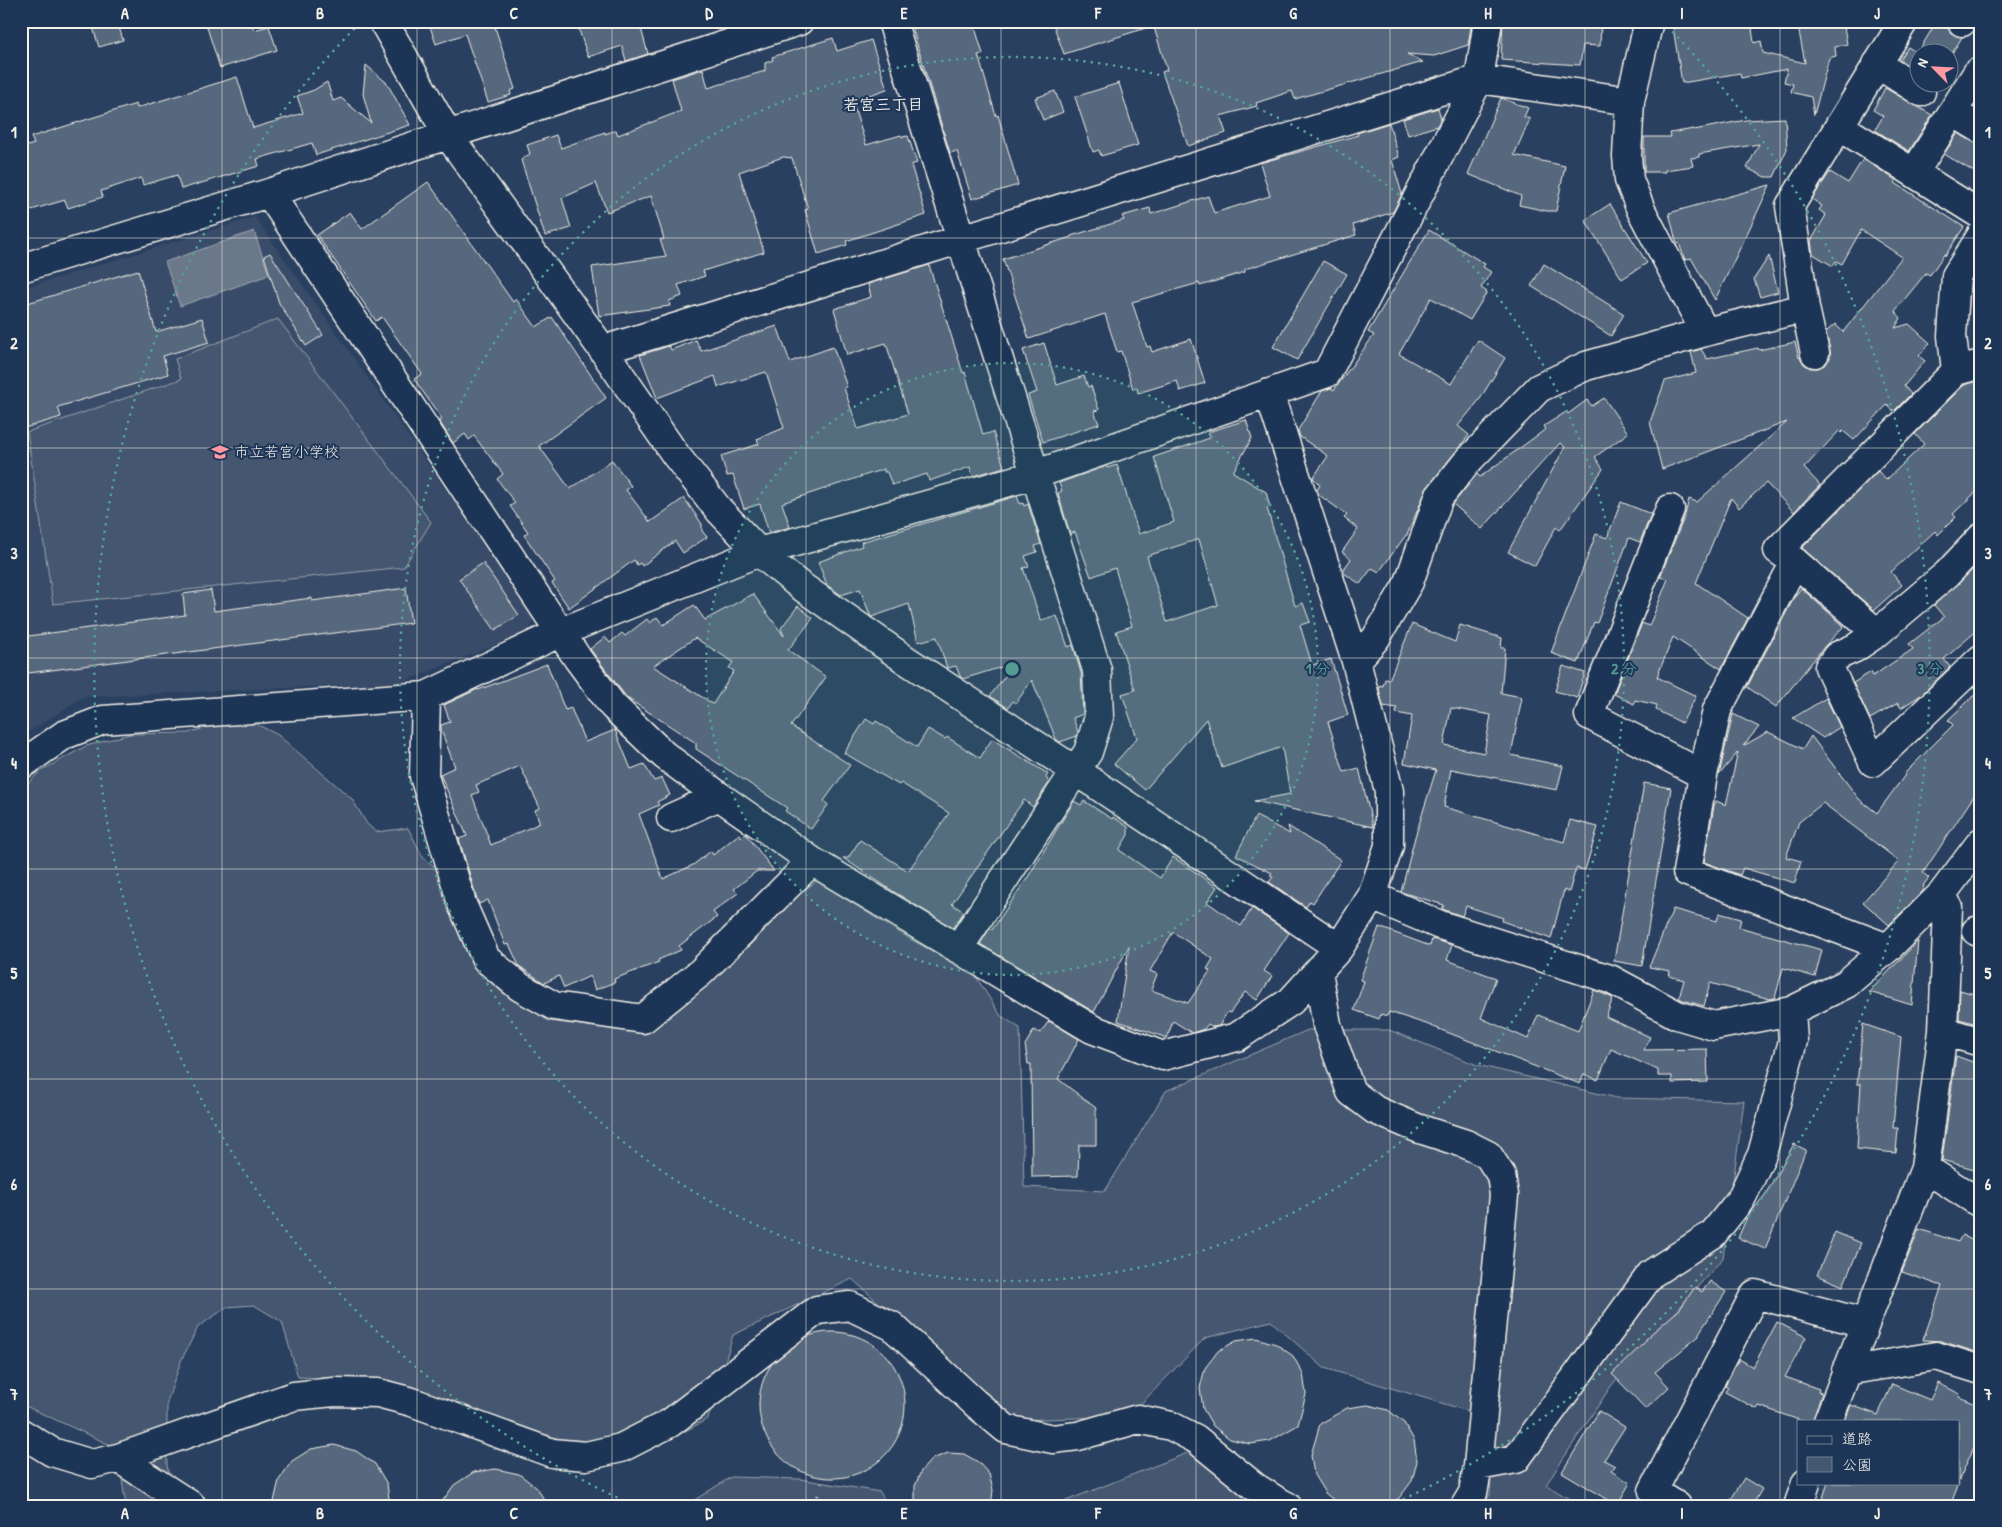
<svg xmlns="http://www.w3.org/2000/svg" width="2002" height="1527" font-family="'Patrick Hand','Klee One',sans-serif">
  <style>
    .built { fill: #374c69 }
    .green { fill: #445771; stroke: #9ca4ac }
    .water { fill: #6a788a; stroke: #a1a8b0 }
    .building { fill: #56677d; stroke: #f4f1e8; fill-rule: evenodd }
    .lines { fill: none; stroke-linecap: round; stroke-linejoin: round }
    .minor-casing { stroke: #f4f1e8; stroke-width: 31 }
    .path { stroke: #f4f1e8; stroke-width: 3; stroke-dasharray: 1 4; stroke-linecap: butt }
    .minor { stroke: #1d3557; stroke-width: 28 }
    .grid { fill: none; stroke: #f4f1e8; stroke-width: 1; stroke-opacity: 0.55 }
    .ring { fill: none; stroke: #549b93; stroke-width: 2.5; stroke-dasharray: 2.5 5 }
    .labels { text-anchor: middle; stroke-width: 4; stroke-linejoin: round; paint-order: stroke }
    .poi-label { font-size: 15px; fill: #f4f1e8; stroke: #1d3557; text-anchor: start }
    .neighbourhood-label { font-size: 16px; font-weight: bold; fill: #f4f1e8; stroke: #1d3557 }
    .centre { fill: #549b93; stroke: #1d3557; stroke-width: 2.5 }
    .ring-label { font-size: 15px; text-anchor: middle; font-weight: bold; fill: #549b93; stroke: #1d3557; stroke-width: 4; stroke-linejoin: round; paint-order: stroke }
    .neatline { fill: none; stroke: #f4f1e8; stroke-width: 2 }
    .grid-label { font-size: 16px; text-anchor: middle; font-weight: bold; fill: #f4f1e8 }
  </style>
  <rect width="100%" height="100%" fill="#2a4060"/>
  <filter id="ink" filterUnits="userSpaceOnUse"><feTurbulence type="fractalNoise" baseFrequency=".02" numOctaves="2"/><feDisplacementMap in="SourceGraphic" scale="10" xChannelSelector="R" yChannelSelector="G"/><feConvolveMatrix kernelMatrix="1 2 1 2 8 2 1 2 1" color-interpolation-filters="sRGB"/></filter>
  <g filter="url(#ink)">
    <!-- built -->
    <path class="built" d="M255,217L534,615L530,631L400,683L83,697L21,737V289Z"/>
    <!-- green -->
    <path class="green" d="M278,319L431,522L404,567L53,604L27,432L181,379L175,359Z
      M250,721L278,735L352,799L367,824L376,832L408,828L424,859L443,872L482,968L548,1021L647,1033L701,990L749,946L798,894L817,881L910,939L934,952L958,949L1001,1016L1020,1028L1024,1187L1105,1191L1166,1091L1308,1030H1389L1477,1065L1617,1098L1744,1101L1723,1258L1611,1386L1546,1485L1581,1506H1482L1490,1495L1495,1419L1324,1368L1271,1321L1205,1338L1129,1416L1020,1420L998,1409L852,1279L733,1335L708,1419L636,1457L566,1441L377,1380L298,1377L282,1322L254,1305L227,1307L198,1327L181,1361L167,1402V1465L169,1475L201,1506H126L117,1448L21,1404V791L39,772L86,746L130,734L188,733L218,724Z
      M1195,1450L1269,1506H1053Z
      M731,1477L800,1479L880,1492L888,1506H685Z"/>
    <!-- water -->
    <path class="water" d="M254,231L269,275L180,306L165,262Z"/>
    <!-- building -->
    <path class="building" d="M91,21H117L123,40L99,47Z
      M205,21H251L254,30L269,26L277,50L220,68Z
      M428,21H493L515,89L510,91L511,95L488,102L465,34L436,44Z
      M576,21H639L648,54L626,61L622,46L588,57Z
      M910,21H973L983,54L978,55L996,116L998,115L1018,185L972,199L957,151L950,153Z
      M1052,21H1152V26L1064,54Z
      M1152,21H1472L1468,45L1434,56L1407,54L1423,62L1295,99L1292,91L1256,103L1257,106L1220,116L1226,133L1188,146L1162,72L1167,70Z
      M1503,21H1601L1600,46L1583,45L1580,65L1501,60Z
      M1672,21H1751L1754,43L1761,41L1763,53L1805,63L1797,21H1843L1847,44L1835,47L1836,56L1829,58L1814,115L1811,97L1791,92L1793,84L1784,82L1787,69L1741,78L1740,73L1682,83Z
      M1937,21L1947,26L1951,33L1962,37L1953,52H1918Z
      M833,38L837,51L871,40L887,89L852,101L866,145L901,135L902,137L908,136L917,163L911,165L926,215L846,241L847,245L818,254L805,210L808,209L792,158L783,157L739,172L764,252L703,271L705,276L678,285L682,296L669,301L670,306L599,316L592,267L666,256L660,240L664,239L651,196L607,212L596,183L562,198L571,228L545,236L521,160L530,154L527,145L556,135L561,148L605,132V134L616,130L618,135L681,111L672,79L703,69L708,88L765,71V63L773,60L772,57Z
      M1908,47L1920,55V73L1900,60Z
      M366,65L387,83L410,125L316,155L312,143L257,159L259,166L181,189L177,175L143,185L141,178L101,191L103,197L68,208L65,200L21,213V148L34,144L31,137L136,104L137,108L237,77L253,128L303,113L297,96L314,90L327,82L333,101L341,98L371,123L363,94Z
      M1119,83L1138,145L1101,156L1099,150L1093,152L1075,97Z
      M1885,88L1932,115L1909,151L1875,130L1883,116L1873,110Z
      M1055,91L1063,112L1043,120L1035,98Z
      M1501,98L1528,108L1524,117L1530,119L1514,155L1565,166L1556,211H1547L1519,205L1521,196L1468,174Z
      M1438,108L1441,118L1437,126L1408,135L1403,119Z
      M1785,118L1787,149L1774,177H1765L1747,168L1759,144L1699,154V157L1691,158L1693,166L1665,170V172H1644V137H1671L1670,133L1694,129V130L1746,120Z
      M1389,123L1399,157L1392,160L1402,194L1393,212L1353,225L1356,235L1245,269V272L1200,286L1199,283L1132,302L1147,347L1150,346L1152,352L1191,339L1205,383L1180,391L1177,381L1138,393L1137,388L1133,389L1121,351L1117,352L1105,314L1029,339L1003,259L1071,237V236L1124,220L1122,216L1150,208L1151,214L1208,196L1214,213L1270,196L1260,163L1358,135L1357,133Z
      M1958,133L1973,142L1981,145V176L1944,154Z
      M1863,159L1896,180L1895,183L1964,227L1945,256V253L1930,275L1926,273L1895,311L1901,318L1895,328L1909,324L1930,343L1919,356L1925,361L1904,386L1911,394L1894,411L1887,405L1854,440L1843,431L1841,433L1839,431L1804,468L1820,485L1794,512L1766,483L1739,508L1731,498L1696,583L1748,618L1721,669L1673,637L1657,677L1696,696L1682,723L1656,710L1657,705L1635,700L1634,704L1614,694L1642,623L1649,626L1668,579L1660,577L1685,515L1689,499L1697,502L1787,422L1662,469L1650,422L1665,381L1696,373L1691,352L1701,349L1707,359L1758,348L1759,350L1795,342L1799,358L1800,357L1804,364L1810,368H1818L1826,364L1830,358V350L1826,332L1835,324L1843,332L1902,257L1861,230L1842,264L1836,261L1833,266L1813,254L1811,241L1826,215L1819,210L1822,206L1812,199L1830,172L1848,183Z
      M428,182L513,302L516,299L536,327L552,317L606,398L539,446L570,489L612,460L631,486L626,490L650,522L684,498L702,524V531L707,537L683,553L675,541L642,566L640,563L637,565L634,560L569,608L552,583L555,581L524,535L528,532L510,506L515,503L497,479L503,474L474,436L469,440L465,434L453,443L439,421L442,419L414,379L422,374L382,317L376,321L317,235L350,212L362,229Z
      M1770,185L1756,215L1715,300L1691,258L1685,260L1679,243L1677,245L1669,213Z
      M1610,204L1647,263L1622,279L1585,220Z
      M1429,230L1485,264L1483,267L1491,272L1481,288L1487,292L1470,320L1431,298L1399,354L1451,384L1478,340L1505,358L1480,399L1458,426L1469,435L1427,488L1407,535H1406L1379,572L1372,568L1360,584L1344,573L1343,570L1351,559L1342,552L1358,529L1344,518L1347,515L1319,495L1317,490L1320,485L1313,478L1328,456L1300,437L1298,430L1322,391L1331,388L1334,390L1374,335L1368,332Z
      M270,253L323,335L306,346L279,303L264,256Z
      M1769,256L1778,292L1760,297L1754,279Z
      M1323,261L1347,274L1297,360L1273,347Z
      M1544,264L1624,314L1611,336L1531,286Z
      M929,265L963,373L965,372L983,435L993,432L1004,467L973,476L970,467L929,481L927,474L892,485L887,472H884V469L782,503L790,527L769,533L760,504L744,509L733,475L727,476L721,456L759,444L757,439L784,428L766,372L718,387L715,376L657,398L640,355L669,346L671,350L696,340L701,351L777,326L790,362L833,347L847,387L844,388L858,429L908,414L886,343L847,355L834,309L871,297L868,284Z
      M138,270L156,332L202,318L209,342L163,356L168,374L58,407L61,417L21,429V305Z
      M1044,343L1057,385L1084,376L1088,387L1091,386L1099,410L1094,411L1099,424L1043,442L1028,395L1037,392L1023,350Z
      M1975,382L1981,386V487L1953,514L1956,517L1938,535L1935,531L1891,572L1902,585L1874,610L1802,548L1878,471L1886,480L1924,444L1915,434L1964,385Z
      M1604,398L1628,433L1595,457L1603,469L1560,530L1556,527L1535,566L1508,552L1565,447L1560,443L1482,529L1453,504L1477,474L1480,477L1546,429L1544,426L1566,412L1568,414L1587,400L1592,406Z
      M1246,420L1252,438L1233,472L1266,492L1270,507L1267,508L1295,606L1303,603L1310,622L1300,625L1312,665L1331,659L1348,715L1328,722L1344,772L1359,768L1373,827L1254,801L1290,794L1282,747L1222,768L1206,719L1145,790L1114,764L1137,738L1122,694L1135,690L1116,631L1132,626L1115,568L1091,577L1075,532L1070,534L1058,493L1062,491L1059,483L1106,466L1107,468L1117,465L1139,534L1174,522L1154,457L1210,438L1208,432ZM1199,539L1218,605L1167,622L1147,556Z
      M1017,496L1020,504L1023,503L1024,506L1028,504L1041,544L1035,546L1037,552L1025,556L1029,567L1023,568L1041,621L1057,616L1068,647L1073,645L1081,673L1083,714L1073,718L1078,732L1077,736L1060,742L1056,739L1032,680L1016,703L1013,701L1008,708L990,696L1015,663L963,679L960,676L956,666L947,668L937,637L918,642L909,604L872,617L870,615L860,589L841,595L827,585L818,562L862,546L861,542Z
      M1621,502L1651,514L1640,542L1629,538L1597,623L1594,622L1578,663L1551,653L1596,534L1607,538Z
      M1981,562V627L1944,659L1950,667L1921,695L1901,708L1898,703L1870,719L1853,683L1871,672L1873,676L1913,649L1909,644L1944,617L1934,605Z
      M483,563L519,615L495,630L459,579Z
      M406,588L411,623L21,674V637L185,615L183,594L211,590L214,611L312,598V601Z
      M1801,588L1844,626L1824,647L1776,707L1747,687L1795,596Z
      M753,594L784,636L781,628L798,606L813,618L788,650L826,677L791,726L850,765L824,801L828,805L811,829L785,811L787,808L696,749V743L627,698L590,649L605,637L610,643L622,633L625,636L647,619L650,623L657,617L663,625L694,605L705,620ZM695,638L733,662L729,668L734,671L713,704L653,666Z
      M1412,624L1455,642L1460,625L1502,638L1501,648H1505L1501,693L1522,697L1511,755L1563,766L1557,790L1451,769L1444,807L1564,842L1570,820L1598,827L1585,870L1576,868L1569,892L1564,890L1551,939L1502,921L1503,918L1466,906L1462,916L1442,909L1444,905L1401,892L1415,837L1436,770L1404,763L1412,716L1396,713L1397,708L1383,706L1379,689L1380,685L1383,686L1385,679L1389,680ZM1451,708L1491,715L1484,753L1444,745Z
      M547,664L565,710L571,708L585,742L615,730L631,769L644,764L654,781L662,778L670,795L657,802L659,805L639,814L663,879L693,865L711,851L713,855L739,834L741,837L746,834L774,871H757L734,889L738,893L713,912L717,917L679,946L681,950L658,960L659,962L614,979L615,982L595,990L590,976L564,988L559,976L544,983L519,966L509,944L505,945L488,900L479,904L477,899L459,839L467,836L440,774L455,767L441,730V725L450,722L444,705L478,689V690ZM520,766L540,808L535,810L540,823L491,845L472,795L479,792L476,785Z
      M1563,666L1585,673L1577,698L1555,691Z
      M1981,689V785L1923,873L1929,878L1924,884L1923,891L1889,925L1863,902L1899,861L1823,803L1799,822L1786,857L1801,861L1795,883L1743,868L1740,875L1704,862L1714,806L1716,801L1726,805L1738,752L1719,775L1733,714L1759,727L1743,746L1768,732L1803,749L1811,736L1859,799L1877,813L1905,775L1904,774L1953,725L1948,720Z
      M1826,698L1840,727L1823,738L1793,718Z
      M866,719L874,724L876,721L917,747L928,729L945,739L947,737L980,758L992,739L1048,774L1046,777L1049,783L1033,807L1024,800L952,904L964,912L953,928L894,892L843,858H848L860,840L908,871L949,813L901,783L899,785L844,753Z
      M1644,783L1671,788L1642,966L1614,961Z
      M1074,801L1081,805L1084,801L1112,819L1113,817L1128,827V835L1119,850L1160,878L1173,857L1217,887L1207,902L1241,926L1252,908L1289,933L1264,971L1272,976L1257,1000L1245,992L1230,1013L1228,1012L1226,1014L1219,1026L1213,1027L1208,1024L1204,1029L1192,1033L1173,1021L1167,1038L1118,1021L1129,946L1094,1012L980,944L990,928L992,930L1028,877ZM1173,932L1213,959L1207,969L1210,971L1188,1003L1151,990L1157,974L1150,971Z
      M1256,816L1290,834L1288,826L1341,860L1313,903L1310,901L1306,907L1269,882L1273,877L1270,875L1272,873L1236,855Z
      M1673,909L1717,921L1719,913L1741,919L1739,927L1822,950L1815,977L1783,968L1775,998L1770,999L1710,983L1704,1006L1683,1000L1679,998L1684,980L1669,976L1670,971L1649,967Z
      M1379,927L1430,946L1432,939L1452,945L1447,960L1496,978L1481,1018L1528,1039L1538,1015L1578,1031L1594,990L1613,998L1606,1017L1650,1037L1644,1050L1707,1049L1708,1082L1672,1083V1076H1658V1070L1611,1049L1598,1080L1584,1074L1580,1084L1426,1024L1389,1012L1387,1016L1381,1014L1379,1019L1354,1010L1364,981L1360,980Z
      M1918,941L1912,1005L1869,992Z
      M1960,990L1981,996V1025L1959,1019Z
      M1049,1021L1079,1039L1058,1079L1096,1108V1145H1079L1078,1176L1032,1177L1031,1064H1028L1025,1045L1034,1030L1040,1033Z
      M1863,1024L1901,1037L1893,1128H1898L1896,1153L1857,1149L1861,1084H1857Z
      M1956,1056L1981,1065V1171L1942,1160Z
      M1794,1144L1806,1150L1765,1249L1738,1238L1747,1217L1765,1195Z
      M1919,1229L1958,1242L1962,1235L1981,1245L1978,1255L1981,1257V1348L1979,1353L1941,1341L1923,1340L1942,1286L1902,1272Z
      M1835,1232L1861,1243L1843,1286L1817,1275Z
      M1710,1281L1726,1292L1699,1333V1336L1655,1372L1669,1387L1646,1409L1612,1374L1646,1341L1645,1339L1680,1309L1695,1287L1702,1292Z
      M1777,1322L1806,1337L1785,1377L1819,1389L1818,1392L1822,1393L1813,1421H1802L1759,1406L1757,1409L1725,1392L1728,1387L1725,1385L1739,1359L1753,1367Z
      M759 1405a73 73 0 1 1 146 0a73 73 0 1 1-146 0Z
      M1256,1338L1276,1344L1293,1356L1303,1374L1306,1394L1298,1425L1270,1441L1250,1444L1230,1439L1213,1426L1203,1409L1200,1388L1205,1368L1218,1351L1236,1341Z
      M1938,1383L1960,1394L1959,1397L1981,1406V1432L1958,1482V1421H1845L1851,1405L1878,1415L1892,1384L1930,1400Z
      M1368,1405L1388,1410L1404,1423L1414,1440L1417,1461L1412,1481L1399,1498L1386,1506H1341L1325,1493L1314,1475L1311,1455L1320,1424L1347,1408Z
      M1599,1411L1625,1427L1604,1460L1615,1466L1611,1471L1630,1483L1617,1505L1562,1472Z
      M334,1445L356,1451L375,1464L387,1484L390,1506H273L279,1480L292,1461L311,1449Z
      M948,1453L964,1454L978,1462L989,1474L993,1490L991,1506H915V1486L921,1471L932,1459Z
      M496,1469L519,1474L537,1488L548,1506H439L454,1485L474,1472Z
      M1744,1478L1762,1489L1752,1506H1727Z
      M1828,1483H1959L1950,1506H1820Z"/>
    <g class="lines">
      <!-- minor casing -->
      <g class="minor-casing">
        <path id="minor" d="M383,21L448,135L603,350L675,454L719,510L759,552L798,584L906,660L1076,771L1339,948
          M892,21L1097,670L1099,717L1088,752L958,949
          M1649,21L1630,101L1627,156L1629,180L1641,210L1705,332
          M1961,21L1962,22
          M1877,64L1921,92
          M1953,112L1981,129
          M1839,126L1981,215
          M1914,173L1977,73
          M269,193L578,659L613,706L664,755L719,796L812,861L1092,1029L1163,1056L1237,1037L1291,1001L1339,948L1372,896L1389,846V791L1356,661L1269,393
          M21,268L269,193L799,21
          M603,350L1479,79L1630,101
          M1815,353L1805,308L1790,206L1904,21
          M1956,371L1981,364
          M1670,509L1589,715L1703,775
          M1981,538L1947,574L1877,633L1855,648L1837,656L1829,667L1873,762L1981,659
          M1795,562L1717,710L1703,775L1687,872L1888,948
          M1877,633L1795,562L1778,550L1956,371L1952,336L1956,276L1981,236
          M1356,661L1376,638L1409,582L1439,497L1466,463L1539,388L1586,366L1705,332L1805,308
          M426,696L424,776L462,904L486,959L520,987L554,1006L643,1019L701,972L812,861
          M21,765L64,735L103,720L426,696L561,632L759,552L1034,475L1327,373L1479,79L1488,21
          M671,818L719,796
          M1942,894L1948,907L1943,1031
          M1372,896L1440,925L1610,979L1677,1015L1714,1026L1791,1011L1846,984L1888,948L1942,894L1981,842
          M1976,931L1981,933
          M1318,971L1327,1025L1351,1092L1375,1110L1417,1128L1466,1144L1488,1155L1501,1175L1504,1195L1478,1466L1473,1493L1465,1506
          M1981,1042L1943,1031L1925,1168L1981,1204
          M1846,1371L1936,1356L1981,1370
          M1828,1421L1925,1168
          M21,1433L52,1452L92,1464L118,1458L294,1396L334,1392L378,1393L412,1402L552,1453L586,1456L621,1448L670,1423L817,1310L850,1306L892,1326L975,1403L1006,1429L1053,1439L1078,1436L1138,1419L1171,1426L1196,1439L1255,1487L1277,1501L1287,1506
          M118,1458L192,1506
          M1478,1466L1516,1459L1651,1274L1713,1234L1741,1199L1762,1154L1793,1041L1791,1011
          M1677,1506L1653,1491L1755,1294L1864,1323
          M1798,1506L1806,1483"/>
      </g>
      <!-- path -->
      <path class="path" d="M817,1506L818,1492"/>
      <!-- minor -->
      <use href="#minor" class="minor"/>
    </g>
  </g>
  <!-- grid -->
  <path class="grid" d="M222,21V1506M417,21V1506M612,21V1506M806,21V1506M1001,21V1506M1196,21V1506M1390,21V1506M1585,21V1506M1780,21V1506M21,238H1981M21,448H1981M21,658H1981M21,869H1981M21,1079H1981M21,1289H1981"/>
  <!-- distance rings -->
  <circle cx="1012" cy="669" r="306" fill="#549b93" fill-opacity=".12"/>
  <g class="ring">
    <circle cx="1012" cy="669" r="306"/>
    <circle cx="1012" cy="669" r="612"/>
    <path d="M631 1504A918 918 0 0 1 357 26M1667 26A918 918 0 0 1 1393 1504"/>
  </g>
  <!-- icons -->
  <defs>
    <g id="school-bare" transform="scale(1.35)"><path d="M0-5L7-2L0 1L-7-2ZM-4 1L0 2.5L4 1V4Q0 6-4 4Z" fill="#ff9aa2" stroke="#1d3557" stroke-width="2.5" paint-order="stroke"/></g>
  </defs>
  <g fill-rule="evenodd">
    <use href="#school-bare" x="220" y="452"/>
  </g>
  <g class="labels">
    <!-- poi labels -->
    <g class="poi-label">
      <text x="234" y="457">市立若宮小学校</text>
    </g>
    <!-- neighbourhood labels -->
    <g class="neighbourhood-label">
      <text x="883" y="110">若宮三丁目</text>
    </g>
  </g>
  <circle cx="1012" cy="669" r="8" class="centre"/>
  <g class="ring-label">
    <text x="1318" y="674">1 分</text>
    <text x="1624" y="674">2 分</text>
    <text x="1930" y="674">3 分</text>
  </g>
  <!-- margin -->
  <rect width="2002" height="1527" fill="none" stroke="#1d3557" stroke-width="55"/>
  <!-- legend -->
  <rect x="1797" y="1420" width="162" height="65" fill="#1d3557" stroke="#738091"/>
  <rect x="1807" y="1436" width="25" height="8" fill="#1d3557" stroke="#738091"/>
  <text x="1842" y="1444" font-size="15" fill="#f4f1e8">道路</text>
  <rect x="1807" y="1457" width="25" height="15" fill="#445771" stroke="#738091"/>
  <text x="1842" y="1470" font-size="15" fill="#f4f1e8">公園</text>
  <!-- north arrow -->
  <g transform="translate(1934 68) rotate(294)"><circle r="24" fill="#1d3557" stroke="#738091"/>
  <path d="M0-4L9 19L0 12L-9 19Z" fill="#ff9aa2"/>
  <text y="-8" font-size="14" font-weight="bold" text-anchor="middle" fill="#f4f1e8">N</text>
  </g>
  <rect x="28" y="28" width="1946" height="1472" class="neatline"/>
  <g class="grid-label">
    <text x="125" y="19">A</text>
    <text x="320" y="19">B</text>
    <text x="514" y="19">C</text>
    <text x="709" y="19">D</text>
    <text x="904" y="19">E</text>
    <text x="1098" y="19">F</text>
    <text x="1293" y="19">G</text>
    <text x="1488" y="19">H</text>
    <text x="1682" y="19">I</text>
    <text x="1877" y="19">J</text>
    <text x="14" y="138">1</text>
    <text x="1988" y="138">1</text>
    <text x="14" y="349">2</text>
    <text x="1988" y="349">2</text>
    <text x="14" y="559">3</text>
    <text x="1988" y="559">3</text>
    <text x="14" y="769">4</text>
    <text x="1988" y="769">4</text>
    <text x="14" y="979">5</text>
    <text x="1988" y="979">5</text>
    <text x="14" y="1190">6</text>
    <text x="1988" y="1190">6</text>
    <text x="14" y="1400">7</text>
    <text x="1988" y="1400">7</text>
    <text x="125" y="1519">A</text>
    <text x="320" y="1519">B</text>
    <text x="514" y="1519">C</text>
    <text x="709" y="1519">D</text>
    <text x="904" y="1519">E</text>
    <text x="1098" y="1519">F</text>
    <text x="1293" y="1519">G</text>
    <text x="1488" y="1519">H</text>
    <text x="1682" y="1519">I</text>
    <text x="1877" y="1519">J</text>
  </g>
</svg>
